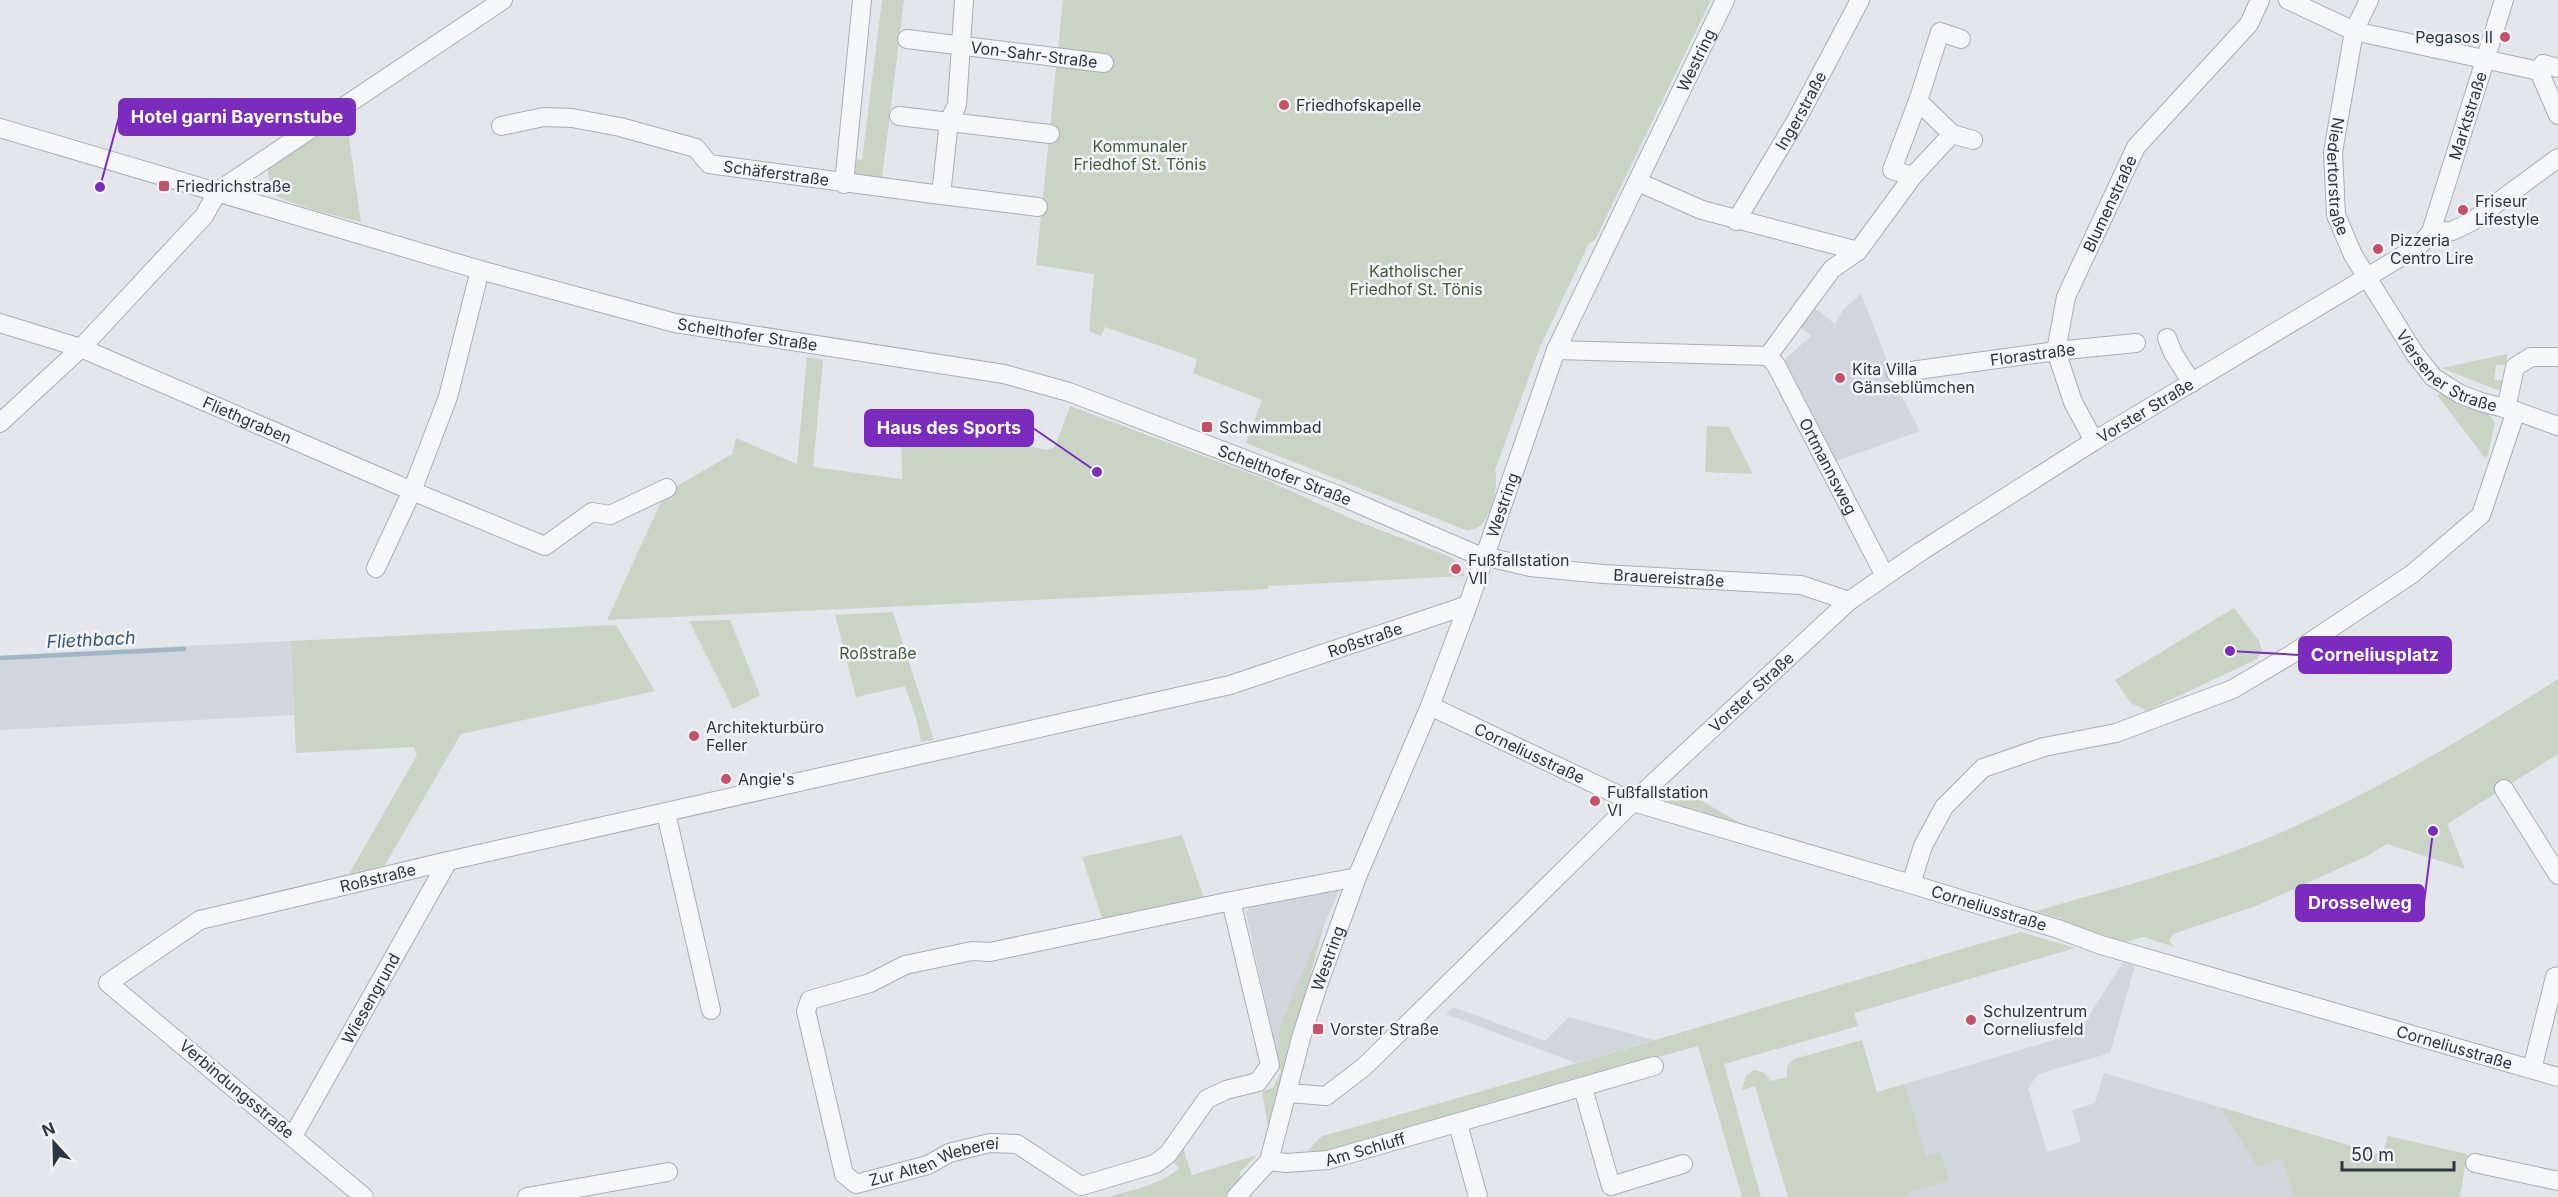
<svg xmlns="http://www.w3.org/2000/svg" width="2558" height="1197" font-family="Inter,sans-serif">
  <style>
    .built { fill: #d1d6dc }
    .green { fill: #c9d4c5 }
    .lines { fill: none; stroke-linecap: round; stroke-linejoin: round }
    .stream { stroke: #a0b6c8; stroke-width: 4.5 }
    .minor-casing { stroke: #a8adb5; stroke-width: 20 }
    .minor { stroke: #f6f7f9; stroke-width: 18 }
    .poi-dot { fill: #c84f68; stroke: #f3f5f8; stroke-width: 2 }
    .labels { text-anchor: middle; stroke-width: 5; stroke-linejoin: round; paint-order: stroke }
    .poi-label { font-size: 16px; fill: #2c3542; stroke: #f3f5f8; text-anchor: start }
    .street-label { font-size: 16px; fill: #2c3542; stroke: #f3f5f8 }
    .park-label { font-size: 16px; fill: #425d3a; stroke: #f3f5f8 }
    .water-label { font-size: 18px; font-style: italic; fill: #375674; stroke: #f3f5f8 }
    .leader { fill: none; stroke: #7b2cbf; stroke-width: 2 }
    .callout-dot { fill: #7b2cbf; stroke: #f3f5f8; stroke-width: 2 }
    .callout { fill: #7b2cbf; stroke: #7b2cbf; stroke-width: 2 }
    .callout-label { font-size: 18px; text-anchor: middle; font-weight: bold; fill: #fff }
  </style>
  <rect width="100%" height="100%" fill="#e3e6eb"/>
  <!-- built -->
  <path class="built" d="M1861,294L1898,389L1920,431L1831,463L1780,364L1811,336L1797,324L1811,305L1835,324L1843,310Z
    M291,641L294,715L0,730V661L185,651V646Z
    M1341,886L1280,1026L1277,1053L1246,913L1250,906Z
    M2123,962L2135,966L2110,1053L2038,1074L2028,1088L2047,1152L2081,1142L2072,1110L2095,1103L2104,1073L2220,1107L2257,1167L2282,1159L2294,1197H1906L1913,1191L1949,1181L1926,1157L1905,1084L2078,1033Z
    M1453,1007L1545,1041L1569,1017L1654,1040L1576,1063L1446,1014Z"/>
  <!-- green -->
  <path class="green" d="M882,0H904L882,178L859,175L852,171L850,158L862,160Z
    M1063,0H1711L1595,240L1589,243L1540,347L1495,470C1499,484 1492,515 1481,525C1478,528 1472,529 1468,531L1246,443L1262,400L1193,373L1197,359L1105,327L1101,336L1089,331L1094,274L1036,265Z
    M346,118L361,222C346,218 280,203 273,192C269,185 269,177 268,169Z
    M2507,354V365H2496L2494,380L2505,381V385L2497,390L2442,368Z
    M807,357L823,360L813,467L902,479L901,421L930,420L929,424L938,427L1047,450L1055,447L1070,406L1267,480L1352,519L1450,557L1463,567L1464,576L1268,586V589L607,620L665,493L732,454L736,438L797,464Z
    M2442,393L2489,414L2495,423L2488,455L2485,458L2437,395Z
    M1707,426L1729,427L1753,474L1705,472Z
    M2234,608L2259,641L2262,651L2257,659L2147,711L2131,703L2115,680Z
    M893,612L934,740L921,742L917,721L905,686L856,697L835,615Z
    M730,620L760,695L733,709L689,621Z
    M616,625L655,691L461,734L385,865L349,874L417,755L414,747L296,753L291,641Z
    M185,646V651L0,661V656Z
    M2558,679V754L2447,824L2465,869L2387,844L2367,856L2256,906L2173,934L2169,941L2174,947L2144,937L2124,942L2060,921L2062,919L2036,911C2110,889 2186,871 2258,842C2364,799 2462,740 2558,679Z
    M1676,786L1740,823L1747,825L1743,829L1676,810L1668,803L1669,792Z
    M1182,835L1205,901L1104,924L1082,857Z
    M1325,920L1269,1133L1262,1091L1273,1088L1281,1072L1277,1053L1280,1026Z
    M2021,932L2075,948L1854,1013L1858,1026L1724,1064L1761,1197H1742L1698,1046L1583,1078L1582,1076L1315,1154L1308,1150L1322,1136C1556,1072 1788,999 2021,932Z
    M1862,1040L1877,1092L1905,1084L1926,1156L1940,1153L1949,1181L1913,1191L1906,1197H1788L1755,1086L1742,1090L1746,1076L1754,1070L1765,1073L1770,1081L1787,1077V1066L1794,1059Z
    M2220,1107L2382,1155L2388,1136L2467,1154L2460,1197H2294L2282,1159L2257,1167Z
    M1183,1148L1192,1175L1257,1155L1239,1173L1241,1177L1235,1191L1229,1197H1108C1133,1190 1159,1185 1180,1168L1171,1161L1179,1149Z"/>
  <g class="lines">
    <!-- stream -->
    <path class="stream" d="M0,658L184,649"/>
    <!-- minor casing -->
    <g class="minor-casing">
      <g id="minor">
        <path d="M2288,0L2354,31L2539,71L2558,115"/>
        <path id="s1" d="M2369,0L2354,31L2333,152L2336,215L2353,255L2415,354L2433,377L2460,394L2481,402L2516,411L2558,426"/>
        <path id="s2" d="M907,39L1104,63"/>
        <path d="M2539,71L2543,64L2558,68"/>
        <path d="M899,116L1050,134"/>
        <path id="s3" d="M501,126L544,117L572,118L620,127L696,148L709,164L941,195L949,121L957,105L964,0"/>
        <path id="s4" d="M0,128L480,270L675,323L1004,374L1069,392L1338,495L1475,554L1530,567L1603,574L1801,585L1849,601"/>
        <path d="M1952,134L1918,101L1940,32L1961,39"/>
        <path d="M1913,176L1892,170L1918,101"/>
        <path d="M1638,182L1702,210L1858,251"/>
        <path d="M844,184L862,0"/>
        <path d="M941,195L1038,207"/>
        <path id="s5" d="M1736,221L1797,119L1860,0"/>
        <path id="s6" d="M2431,232L2504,0"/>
        <path id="s7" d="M0,323L81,348L412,491L448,397L480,270"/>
        <path d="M2167,338L2173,353L2192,383"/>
        <path id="s8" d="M1556,350L1768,356L1776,365L1885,576"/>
        <path d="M1768,356L1832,269L1858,251L1913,176L1952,134L1973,140"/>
        <path id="s9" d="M1896,373L2056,351L2136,343"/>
        <path d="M2506,409L2515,367L2531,357H2558"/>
        <path d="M0,423L81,348L204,216L218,191L503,0"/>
        <path id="s10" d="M2094,441L2073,402L2056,351L2066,297L2136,147L2249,24L2260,0"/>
        <path d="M376,568L412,491L545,546L592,512L610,515L667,488"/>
        <path id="s11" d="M1430,706L1633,802L1911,884L2058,929L2101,945L2558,1077"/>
        <path d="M2504,789L2558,875"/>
        <path d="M666,813L711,1010"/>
        <path d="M1911,884L1923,846L1944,807L1983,768L2044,747L2116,733L2233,689L2292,654L2412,574L2481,515L2516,411"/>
        <path id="s12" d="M1231,901L990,952L972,951L905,965L870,983L810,1000L806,1011L844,1174L856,1184L928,1165L949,1153L990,1143L1017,1144L1081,1186L1155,1164L1168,1154L1207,1099L1226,1090L1258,1082L1270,1065L1231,901L1357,877"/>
        <path d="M2532,1069L2555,977L2558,976"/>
        <path d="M1583,1088L1611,1186L1683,1164"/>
        <path id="s13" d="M1289,1093L1326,1096L1364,1067L1633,802L1849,601L1920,552L2094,441L2419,246L2431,232L2452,231L2471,222L2558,158"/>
        <path d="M1458,1124L1478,1197"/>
        <path id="s14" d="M293,1136L448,861"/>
        <path id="s15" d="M1269,1161L1286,1163L1328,1160L1654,1066"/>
        <path d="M2475,1163L2558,1181"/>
        <path id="s16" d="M364,1197L108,983L200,920L448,861L1230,685L1468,605"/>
        <path d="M527,1197L668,1172"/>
        <path id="s17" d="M1236,1197L1269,1161L1301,1038L1318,985L1357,877L1430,706L1468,605L1556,350L1725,0"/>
      </g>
    </g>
    <!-- minor -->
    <use href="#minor" class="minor"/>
  </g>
  <!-- markers -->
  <g class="poi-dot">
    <circle cx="2505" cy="37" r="6"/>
    <circle cx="1284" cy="105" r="6"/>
    <rect x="158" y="180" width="12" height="12" rx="3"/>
    <circle cx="2463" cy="210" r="6"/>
    <circle cx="2378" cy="249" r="6"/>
    <circle cx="1840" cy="378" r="6"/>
    <rect x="1201" y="421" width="12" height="12" rx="3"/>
    <circle cx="1456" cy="569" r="6"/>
    <circle cx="694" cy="736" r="6"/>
    <circle cx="726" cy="779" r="6"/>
    <circle cx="1595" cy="801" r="6"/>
    <circle cx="1971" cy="1020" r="6"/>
    <rect x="1312" y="1023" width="12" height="12" rx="3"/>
  </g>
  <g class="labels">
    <!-- poi labels -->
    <g class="poi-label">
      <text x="2493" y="43" text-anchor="end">Pegasos II</text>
      <text x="1296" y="111">Friedhofskapelle</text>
      <text x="176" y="192">Friedrichstraße</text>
      <text x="2475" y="207">Friseur<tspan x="2475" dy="18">Lifestyle</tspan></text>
      <text x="2390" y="246">Pizzeria<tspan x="2390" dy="18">Centro Lire</tspan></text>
      <text x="1852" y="375">Kita Villa<tspan x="1852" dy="18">Gänseblümchen</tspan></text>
      <text x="1219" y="433">Schwimmbad</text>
      <text x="1468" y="566">Fußfallstation<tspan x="1468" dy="18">VII</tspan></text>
      <text x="706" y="733">Architekturbüro<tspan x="706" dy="18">Feller</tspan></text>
      <text x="738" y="785">Angie's</text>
      <text x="1607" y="798">Fußfallstation<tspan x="1607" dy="18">VI</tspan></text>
      <text x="1983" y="1017">Schulzentrum<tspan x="1983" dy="18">Corneliusfeld</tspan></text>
      <text x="1330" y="1035">Vorster Straße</text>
    </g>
    <!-- street labels -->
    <g class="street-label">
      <text dy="6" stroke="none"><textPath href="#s2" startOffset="128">Von-Sahr-Straße</textPath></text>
      <text dy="6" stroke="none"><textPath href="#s17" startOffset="1232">Westring</textPath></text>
      <text dy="6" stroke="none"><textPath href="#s5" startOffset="128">Ingerstraße</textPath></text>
      <text dy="6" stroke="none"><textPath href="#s6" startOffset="122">Marktstraße</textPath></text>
      <text dy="6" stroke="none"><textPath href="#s3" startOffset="288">Schäferstraße</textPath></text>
      <text dy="6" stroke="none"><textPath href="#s1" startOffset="182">Niedertorstraße</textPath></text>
      <text dy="6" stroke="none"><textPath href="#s10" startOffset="256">Blumenstraße</textPath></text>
      <text dy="6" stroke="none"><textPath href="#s4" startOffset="776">Schelthofer Straße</textPath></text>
      <text dy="6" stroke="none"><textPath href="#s9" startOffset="138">Florastraße</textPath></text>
      <text dy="6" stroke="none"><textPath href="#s1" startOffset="417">Viersener Straße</textPath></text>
      <text dy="6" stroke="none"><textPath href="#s13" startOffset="1110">Vorster Straße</textPath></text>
      <text dy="6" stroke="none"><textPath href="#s7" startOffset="266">Fliethgraben</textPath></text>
      <text dy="6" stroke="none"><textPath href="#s8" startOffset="338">Ortmannsweg</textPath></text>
      <text dy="6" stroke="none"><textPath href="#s4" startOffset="1334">Schelthofer Straße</textPath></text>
      <text dy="6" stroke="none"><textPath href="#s17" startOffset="746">Westring</textPath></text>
      <text dy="6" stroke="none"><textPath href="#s4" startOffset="1736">Brauereistraße</textPath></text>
      <text dy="6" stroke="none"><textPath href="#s16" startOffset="1644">Roßstraße</textPath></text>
      <text dy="6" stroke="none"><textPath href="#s13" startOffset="624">Vorster Straße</textPath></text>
      <text dy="6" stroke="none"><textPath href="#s11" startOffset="110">Corneliusstraße</textPath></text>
      <text dy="6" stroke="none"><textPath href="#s16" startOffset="628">Roßstraße</textPath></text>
      <text dy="6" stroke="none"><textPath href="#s11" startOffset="596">Corneliusstraße</textPath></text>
      <text dy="6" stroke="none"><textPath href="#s17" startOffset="260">Westring</textPath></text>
      <text dy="6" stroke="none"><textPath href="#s14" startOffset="158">Wiesengrund</textPath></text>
      <text dy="6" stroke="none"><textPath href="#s11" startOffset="1082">Corneliusstraße</textPath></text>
      <text transform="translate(237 1089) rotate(40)" y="6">Verbindungsstraße</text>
      <text dy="6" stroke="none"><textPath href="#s15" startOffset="98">Am Schluff</textPath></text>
      <text dy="6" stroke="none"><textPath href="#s12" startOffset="711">Zur Alten Weberei</textPath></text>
    </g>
    <!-- park labels -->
    <g class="park-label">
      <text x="1140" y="152">Kommunaler<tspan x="1140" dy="18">Friedhof St. Tönis</tspan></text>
      <text x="1416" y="277">Katholischer<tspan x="1416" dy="18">Friedhof St. Tönis</tspan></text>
      <text x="878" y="659">Roßstraße</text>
    </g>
    <!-- water labels -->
    <g class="water-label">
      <text transform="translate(91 640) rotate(-3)" y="6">Fliethbach</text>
    </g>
  </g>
  <!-- callouts -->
  <path class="leader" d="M100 187L119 117M1097 472L1033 428M2230 651L2299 655M2433 831L2424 903"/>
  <g class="callout-dot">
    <circle cx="100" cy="187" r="6"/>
    <circle cx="1097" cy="472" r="6"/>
    <circle cx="2230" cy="651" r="6"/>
    <circle cx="2433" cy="831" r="6"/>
  </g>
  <g class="callout">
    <rect x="119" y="99" width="236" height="36" rx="6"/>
    <rect x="865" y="410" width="168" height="36" rx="6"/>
    <rect x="2299" y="637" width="152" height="36" rx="6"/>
    <rect x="2296" y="885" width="128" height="36" rx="6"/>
  </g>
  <g class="callout-label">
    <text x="237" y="123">Hotel garni Bayernstube</text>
    <text x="949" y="434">Haus des Sports</text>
    <text x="2375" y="661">Corneliusplatz</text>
    <text x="2360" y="909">Drosselweg</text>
  </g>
  <!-- north arrow -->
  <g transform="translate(54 1143) rotate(338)" stroke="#f3f5f8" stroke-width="4.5" paint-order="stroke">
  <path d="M0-4.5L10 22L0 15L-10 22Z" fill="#2c3542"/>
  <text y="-9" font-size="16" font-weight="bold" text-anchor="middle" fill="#2c3542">N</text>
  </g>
  <!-- scale -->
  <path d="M2342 1161v9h112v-9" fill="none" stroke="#2c3542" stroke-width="3"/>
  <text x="2351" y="1161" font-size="18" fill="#2c3542" stroke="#f3f5f8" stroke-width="4.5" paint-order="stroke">50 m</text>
</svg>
